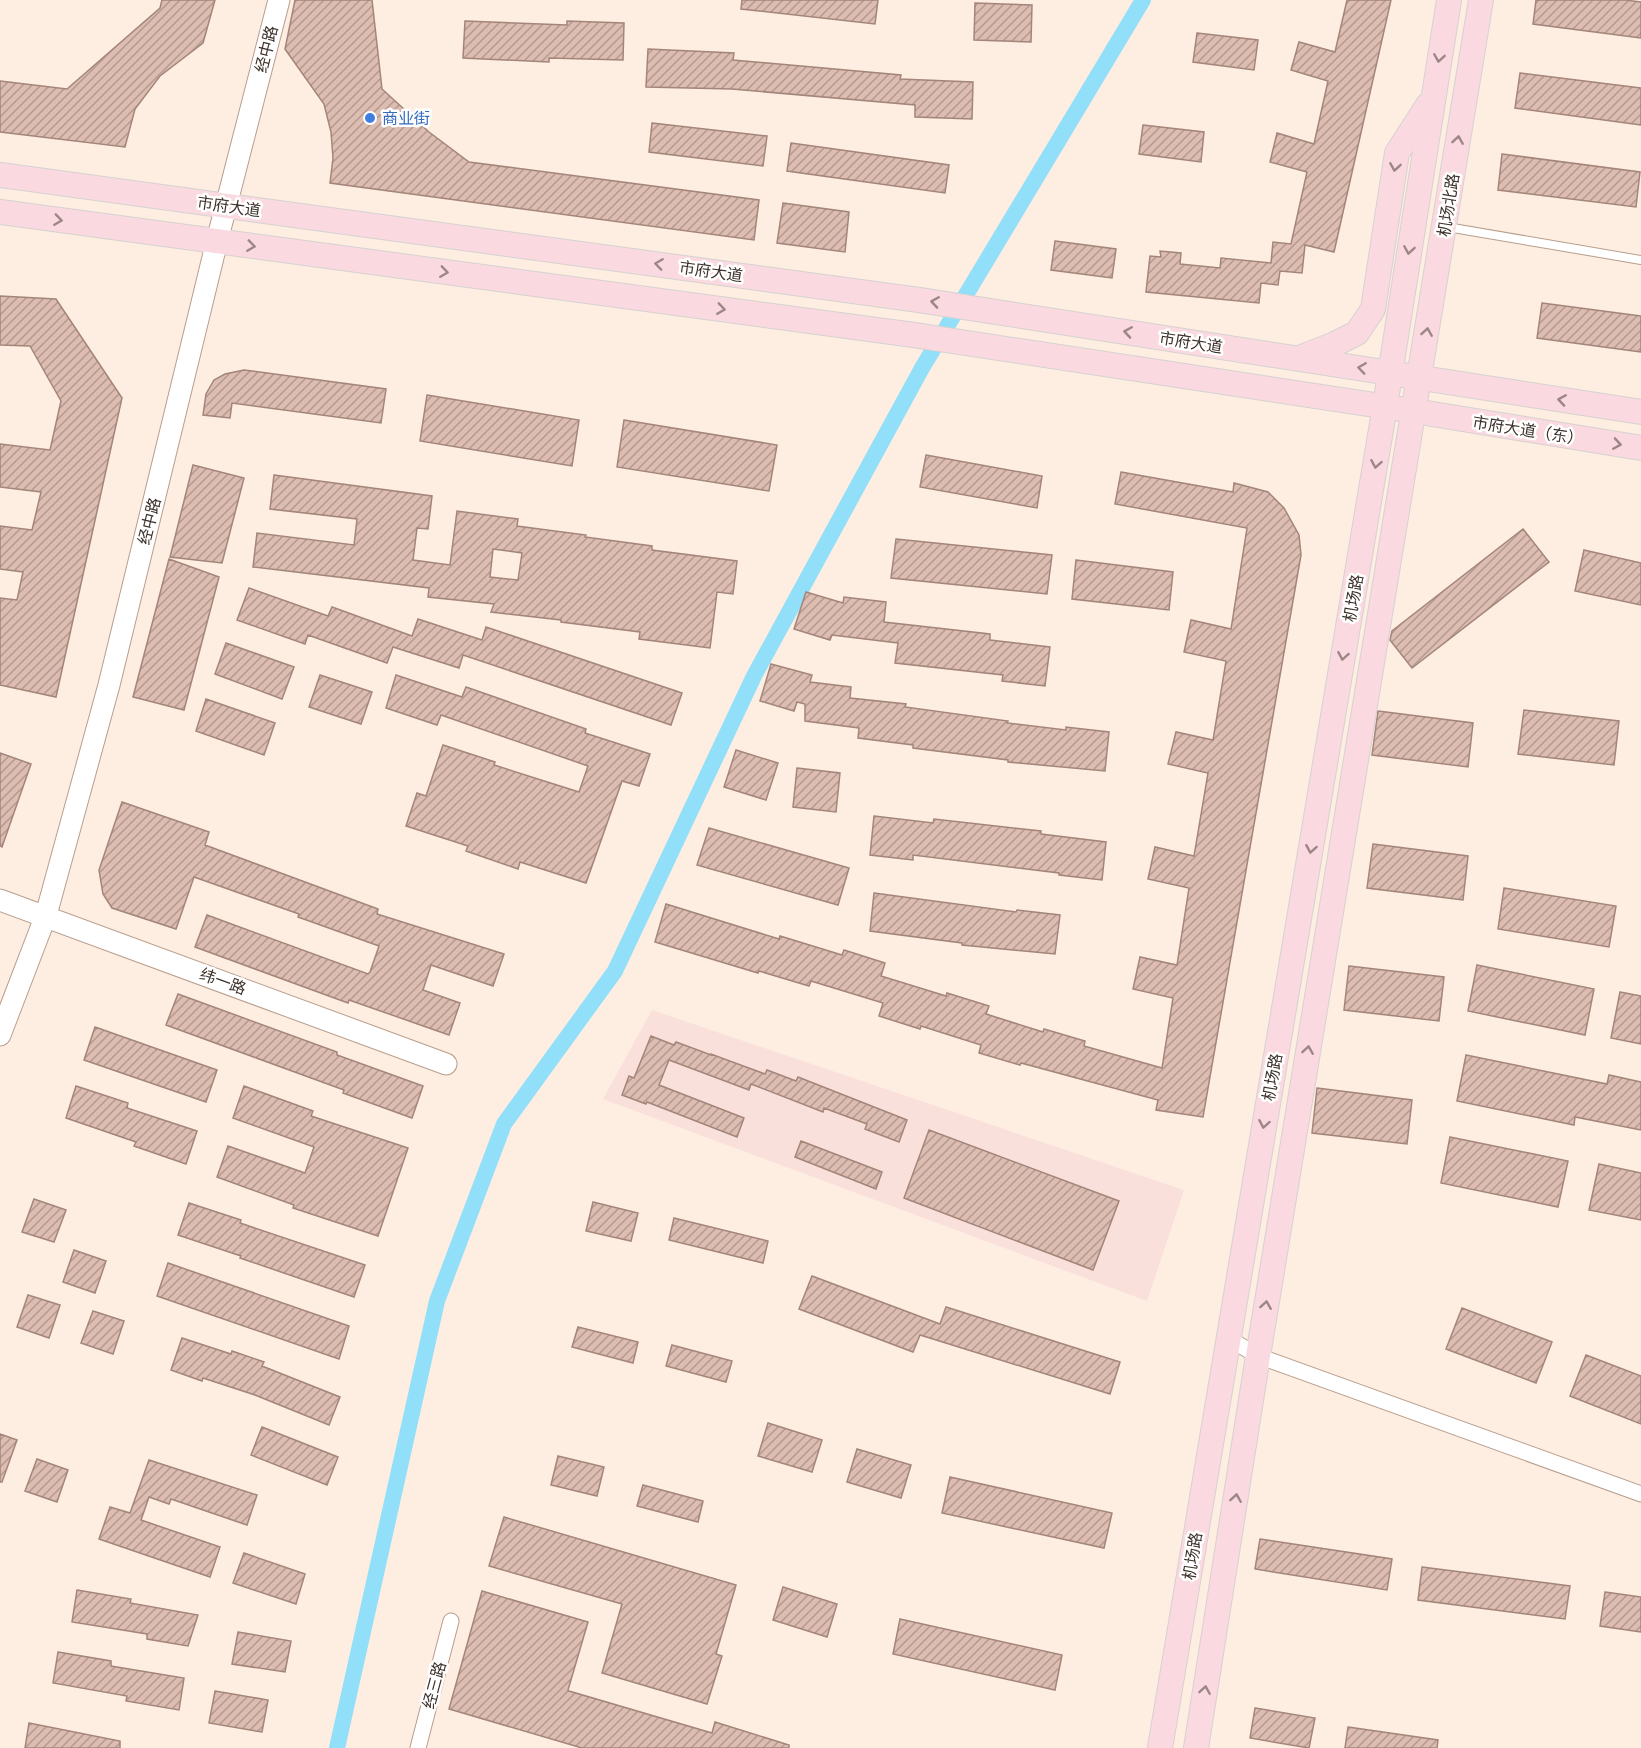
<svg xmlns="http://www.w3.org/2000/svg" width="1641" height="1748" font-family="'Fira Sans Condensed','Noto Sans SC',sans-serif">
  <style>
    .commercial { fill: #fae0db }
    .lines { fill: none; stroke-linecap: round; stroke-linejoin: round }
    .canal { stroke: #92dffa; stroke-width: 16 }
    .building { fill: url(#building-hatch); stroke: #a3857a; stroke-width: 1.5; fill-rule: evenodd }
    .lane-casing { stroke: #b89e8c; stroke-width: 10 }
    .street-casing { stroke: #b89e8c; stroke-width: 17 }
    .secondary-casing { stroke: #b89e8c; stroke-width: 23 }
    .primary-casing { stroke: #d4d2d0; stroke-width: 26 }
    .lane { stroke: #fff; stroke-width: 8 }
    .street { stroke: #fff; stroke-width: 15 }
    .secondary { stroke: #fff; stroke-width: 21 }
    .primary { stroke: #fadae0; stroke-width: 24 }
    .oneway { stroke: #9c8686 }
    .shop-dot { fill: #3f7fe0; stroke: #fff; stroke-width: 2 }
    .labels { text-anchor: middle; stroke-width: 5; stroke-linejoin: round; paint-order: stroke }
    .street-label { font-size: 16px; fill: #3d322b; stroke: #fff }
    .shop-label { font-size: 16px; fill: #366cbe; stroke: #fff; text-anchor: start }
  </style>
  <defs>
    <pattern id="building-hatch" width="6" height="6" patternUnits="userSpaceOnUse" patternTransform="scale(1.5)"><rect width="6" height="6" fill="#ddbdb1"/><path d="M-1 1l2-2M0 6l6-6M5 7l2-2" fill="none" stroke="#b49a90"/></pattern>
  </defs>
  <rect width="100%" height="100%" fill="#feede1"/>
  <!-- commercial -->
  <path class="commercial" d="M652,1010L1184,1190L1147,1301L603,1099Z"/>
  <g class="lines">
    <!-- canal -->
    <path class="canal" d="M337,1748L437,1301L504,1124L615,971L754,676L922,368L1143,0"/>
  </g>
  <!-- building -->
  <path class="building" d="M162,0H215L203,43L160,76L135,109L125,147L0,132V81L67,89L160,8Z
    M295,0H372L382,89L429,132L469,162L759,200L754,240L330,183L333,158L331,132L324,104L285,49Z
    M742,0H878L875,24L741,9Z
    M1347,0H1391L1334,252L1305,245L1302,273L1280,271L1278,285L1261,283L1259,303L1146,292L1150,256L1161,257L1160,251L1181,253L1180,264L1220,268L1221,258L1271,263L1273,242L1291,244L1307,172L1270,162L1277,133L1314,144L1328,81L1291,70L1299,42L1335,52Z
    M1536,0H1625L1641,2V38L1533,24Z
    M975,3L1032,5L1031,42L974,40Z
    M465,21L567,25V21L624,23L623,60L549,58V62L463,58Z
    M1197,33L1258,40L1254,70L1193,62Z
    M648,49L734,53L733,60L901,75L900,79L973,82L972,119L915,117V105L732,89L646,87Z
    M1520,73L1641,88V125L1515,108Z
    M652,123L767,136L763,166L649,152Z
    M1143,125L1204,132L1201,162L1139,154Z
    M791,143L949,165L945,193L787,171Z
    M1502,154L1640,172L1636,207L1498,190Z
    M783,203L849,212L845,252L777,243Z
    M1055,241L1116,249L1112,278L1051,270Z
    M0,296L56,299L122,398L56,697L0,685V598L17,600L23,572L0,569V526L32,530L41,492L0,487V444L50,450L61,401L30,346L0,345Z
    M1542,303L1641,316V352L1537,338Z
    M244,370L386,389L381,423L232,403L230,418L203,415L206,394L214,380L225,374Z
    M427,395L579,420L572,466L420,441Z
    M624,420L777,445L769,491L617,467Z
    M926,455L1042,476L1037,508L920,487Z
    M193,465L244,478L222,563L170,557Z
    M1121,472L1233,492L1234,483L1268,492L1284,508L1299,535L1301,555L1203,1117L1156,1110L1158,1100L1021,1063L1020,1065L979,1053L981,1045L921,1026L920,1029L879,1016L883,1003L811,981L809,986L759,971L758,973L655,942L666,904L779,939L780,936L842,955L844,950L885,963L881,976L946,996L947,993L989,1006L986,1014L1043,1032L1044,1029L1085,1041L1084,1046L1162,1068L1173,998L1133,989L1140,957L1177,965L1189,888L1148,879L1155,847L1194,856L1208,773L1168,764L1176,732L1213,740L1226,661L1184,652L1191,620L1231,629L1247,528L1115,504Z
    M274,475L432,496L428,529L417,528L413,560L450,565L457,511L518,519L517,526L586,535L585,537L652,546V550L737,561L733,594L717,592L710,648L639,639L640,632L561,622V620L491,612L494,604L428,597L429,588L253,567L257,533L354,545L357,519L270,509ZM493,549L522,553L518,580L490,577Z
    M1523,529L1549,562L1412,668L1390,640L1392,631Z
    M896,539L1052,555L1047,594L891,578Z
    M1584,550L1641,563V605L1575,591Z
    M169,559L219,577L184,710L133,697Z
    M1076,560L1173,572L1169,610L1072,599Z
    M249,588L328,616L332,607L412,636L418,619L482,640L486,627L682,693L671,725L463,655L459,668L393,647L387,663L308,635L305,644L237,620Z
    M806,592L843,603L844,597L886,602L884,622L990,634V640L1050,647L1045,686L1002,681L1003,675L895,663L898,643L832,635L830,640L794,629Z
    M226,643L294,667L282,699L215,674Z
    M771,664L812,675L810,682L851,687L850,698L906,704L905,707L1008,721L1007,723L1066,730V727L1109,732L1105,771L1008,762V760L913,748V745L858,738L859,728L805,721V704L797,702L794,711L760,701Z
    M320,675L372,692L361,724L309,707Z
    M396,675L462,697L466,687L586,729L585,733L650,754L639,786L622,781L586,883L520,862L518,869L466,851L468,846L406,826L417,793L426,796L443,745L495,762L494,765L579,792L588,766L441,715L437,725L386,708Z
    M206,699L275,723L264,755L196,731Z
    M1524,710L1619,721L1614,765L1518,754Z
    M1378,711L1473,723L1468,767L1372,755Z
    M736,750L778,763L766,800L724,787Z
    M0,753L31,764L2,847L0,846Z
    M797,768L840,773L836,812L793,807Z
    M122,802L209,832L205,845L378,909L377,914L504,954L493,986L431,965L423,990L460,1003L449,1035L349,1000L348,1003L195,947L207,915L368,974L370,972L379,946L298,917L299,914L194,877L176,929L112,908L103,894L99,870Z
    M874,816L933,823L934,819L1041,831V834L1106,842L1102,880L1059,875V873L913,855V860L870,855Z
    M709,828L849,868L838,905L697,865Z
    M1373,844L1468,856L1463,900L1367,888Z
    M1504,888L1616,906L1609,947L1498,929Z
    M874,893L1016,912L1017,910L1060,915L1055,954L962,945V943L870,931Z
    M1477,965L1594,989L1585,1035L1468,1011Z
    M1349,966L1444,977L1439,1021L1344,1010Z
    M1620,992L1641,996V1044L1611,1038Z
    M178,994L337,1052V1055L423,1086L412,1118L343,1093L344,1090L166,1025Z
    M95,1027L217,1070L206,1102L84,1060Z
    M651,1036L674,1045L676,1042L711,1055V1054L765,1074L767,1070L796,1081L798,1077L907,1120L899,1142L865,1129L867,1124L824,1108L823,1112L751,1084L749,1090L669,1060L659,1085L744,1118L737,1137L647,1102L646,1104L622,1095L629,1076L634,1078Z
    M1466,1055L1607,1084L1609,1075L1641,1082V1130L1575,1117L1574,1125L1457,1101Z
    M76,1086L128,1103L127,1108L197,1131L186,1164L134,1146L136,1142L66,1118Z
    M244,1086L313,1111L311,1116L408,1148L378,1236L293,1208L294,1205L217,1177L228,1146L305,1173L314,1147L233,1118Z
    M1317,1088L1412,1100L1407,1144L1312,1133Z
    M929,1130L1119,1201L1093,1270L904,1198Z
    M1450,1137L1568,1161L1558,1207L1441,1183Z
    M801,1141L882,1172L876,1189L795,1157Z
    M1599,1164L1641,1173V1220L1589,1210Z
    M34,1199L66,1210L54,1242L22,1232Z
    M593,1202L638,1213L631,1241L586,1231Z
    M189,1203L241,1220L240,1223L365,1265L354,1297L240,1258L241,1256L178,1235Z
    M674,1218L768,1241L763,1263L669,1240Z
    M74,1250L106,1261L95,1293L63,1282Z
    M168,1263L349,1326L339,1359L157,1296Z
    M812,1276L940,1324L946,1307L1120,1362L1110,1394L920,1335L913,1352L799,1309Z
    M28,1295L60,1305L49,1338L17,1327Z
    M1462,1308L1552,1342L1536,1383L1446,1349Z
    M93,1311L124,1321L113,1354L81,1343Z
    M578,1327L638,1342L633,1363L572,1347Z
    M182,1338L231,1354L232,1351L264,1362L262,1366L340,1397L329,1425L255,1395L203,1378L202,1381L171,1370Z
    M672,1345L732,1361L726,1382L666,1366Z
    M1586,1355L1641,1376V1424L1570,1396Z
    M768,1423L822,1440L812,1472L758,1456Z
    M262,1427L338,1457L327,1485L251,1455Z
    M0,1434L17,1440L2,1482H0Z
    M857,1449L911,1465L901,1498L847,1482Z
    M558,1456L604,1467L597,1496L551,1485Z
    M37,1459L68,1470L57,1502L25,1491Z
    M149,1460L257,1495L247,1525L171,1499L169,1504L149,1497L141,1520L220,1547L210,1577L99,1539L110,1507L130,1513Z
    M950,1477L1112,1513L1104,1548L942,1513Z
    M643,1485L703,1501L698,1522L637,1506Z
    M504,1517L736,1585L716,1654L722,1656L707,1704L602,1673L622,1604L489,1566Z
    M1260,1539L1392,1559L1387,1590L1255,1569Z
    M244,1553L305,1574L296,1604L233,1583Z
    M1422,1567L1570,1586L1565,1619L1418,1600Z
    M783,1587L837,1604L827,1637L773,1620Z
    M77,1590L131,1599L130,1603L198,1615L188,1646L147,1639V1634L72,1622Z
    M482,1591L588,1622L568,1690L569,1691L712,1733L715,1722L789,1745V1748H582L449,1709Z
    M1605,1592L1641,1597V1632L1600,1626Z
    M900,1619L1062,1655L1055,1690L893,1654Z
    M238,1632L291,1641L285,1672L232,1664Z
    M58,1652L111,1661V1666L184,1678L179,1710L126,1701L127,1696L53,1683Z
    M215,1691L268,1700L262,1732L209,1723Z
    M1255,1708L1315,1718L1309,1748L1250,1738Z
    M29,1723L120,1741V1748H25Z
    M1348,1727L1438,1740L1437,1748H1345Z"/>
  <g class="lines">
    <!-- lane casing -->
    <g class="lane-casing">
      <path id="lane" d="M1447,227L1641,260"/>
    </g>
    <!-- street casing -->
    <g class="street-casing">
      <path id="street" d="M1228,1338L1258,1356L1641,1494
        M418,1748L451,1621"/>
    </g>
    <!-- secondary casing -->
    <g class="secondary-casing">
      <path id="secondary" d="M0,900L446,1064
        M0,1035L46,915L109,685L217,241L279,0"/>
    </g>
    <!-- primary casing -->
    <g class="primary-casing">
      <path id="primary" d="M0,175L919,300L1641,412
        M0,212L914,335L1414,411L1641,448
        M1299,358L1335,344L1357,333L1373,309L1397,153L1428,105
        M1160,1748L1385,406L1449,0
        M1196,1748L1258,1356L1481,0"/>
    </g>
    <!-- lane -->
    <use href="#lane" class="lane"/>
    <!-- street -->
    <use href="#street" class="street"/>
    <!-- secondary -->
    <use href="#secondary" class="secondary"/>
    <!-- primary -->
    <use href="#primary" class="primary"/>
  </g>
  <!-- one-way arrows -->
  <defs><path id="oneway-chevron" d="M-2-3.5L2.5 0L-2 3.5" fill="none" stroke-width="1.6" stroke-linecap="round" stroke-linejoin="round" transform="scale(1.5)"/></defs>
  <g class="oneway">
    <use href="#oneway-chevron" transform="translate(1439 58) rotate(99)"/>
    <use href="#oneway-chevron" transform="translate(1458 140) rotate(-81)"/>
    <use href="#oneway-chevron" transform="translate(1395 167) rotate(99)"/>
    <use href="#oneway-chevron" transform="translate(58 220) rotate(8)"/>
    <use href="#oneway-chevron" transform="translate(251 246) rotate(8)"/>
    <use href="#oneway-chevron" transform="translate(1409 250) rotate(99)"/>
    <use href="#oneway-chevron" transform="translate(659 264) rotate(-172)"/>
    <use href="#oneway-chevron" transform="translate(444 272) rotate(8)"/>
    <use href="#oneway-chevron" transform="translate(935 302) rotate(-171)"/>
    <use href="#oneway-chevron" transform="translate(721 309) rotate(8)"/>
    <use href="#oneway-chevron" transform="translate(1128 332) rotate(-171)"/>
    <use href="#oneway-chevron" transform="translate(1427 332) rotate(-81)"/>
    <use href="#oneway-chevron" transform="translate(1362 368) rotate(-172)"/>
    <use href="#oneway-chevron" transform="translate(1562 400) rotate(-171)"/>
    <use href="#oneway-chevron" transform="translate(1617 444) rotate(9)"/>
    <use href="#oneway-chevron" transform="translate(1376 464) rotate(100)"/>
    <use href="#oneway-chevron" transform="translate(1343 656) rotate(100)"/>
    <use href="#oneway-chevron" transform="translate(1311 849) rotate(100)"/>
    <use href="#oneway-chevron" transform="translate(1308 1050) rotate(-81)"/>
    <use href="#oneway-chevron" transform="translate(1264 1124) rotate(100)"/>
    <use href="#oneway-chevron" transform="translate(1266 1305) rotate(-81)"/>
    <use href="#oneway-chevron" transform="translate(1236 1498) rotate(-81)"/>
    <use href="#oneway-chevron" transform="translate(1205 1690) rotate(-81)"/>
  </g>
  <!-- markers -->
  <circle class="shop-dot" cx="370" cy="118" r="6"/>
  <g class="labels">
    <!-- street labels -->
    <g class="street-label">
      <text transform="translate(266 49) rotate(-76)" y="6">经中路</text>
      <text transform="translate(1448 205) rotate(-81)" y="6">机场北路</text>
      <text transform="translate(229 206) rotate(8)" y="6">市府大道</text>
      <text transform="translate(711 271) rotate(8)" y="6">市府大道</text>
      <text transform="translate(1191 342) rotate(9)" y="6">市府大道</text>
      <text transform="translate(1528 430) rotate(9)" y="6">市府大道（东）</text>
      <text transform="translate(149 521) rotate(-76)" y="6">经中路</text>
      <text transform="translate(1353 598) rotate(-80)" y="6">机场路</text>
      <text transform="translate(223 981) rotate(20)" y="6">纬一路</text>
      <text transform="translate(1272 1077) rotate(-80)" y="6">机场路</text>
      <text transform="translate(1192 1556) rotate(-81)" y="6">机场路</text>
      <text transform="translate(434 1685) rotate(-75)" y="6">经三路</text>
    </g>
    <!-- shop labels -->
    <g class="shop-label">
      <text x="382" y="124">商业街</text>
    </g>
  </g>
</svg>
